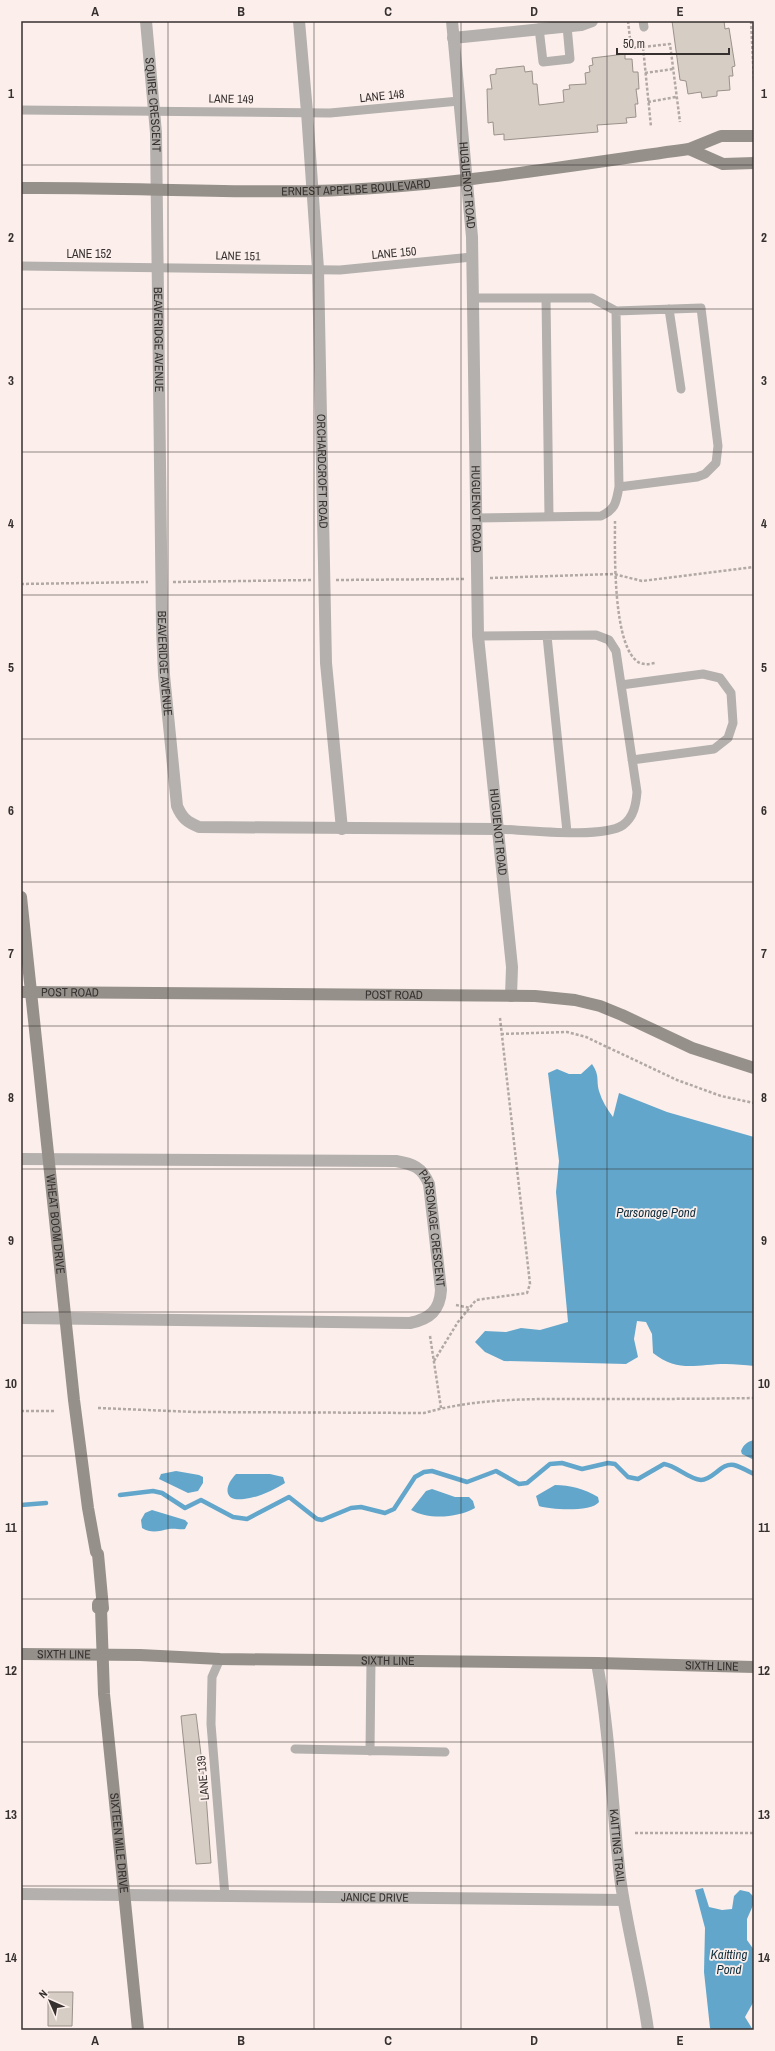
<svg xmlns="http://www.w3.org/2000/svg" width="775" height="2051" font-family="'Archivo Narrow',sans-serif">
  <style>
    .water { fill: #63a6cb }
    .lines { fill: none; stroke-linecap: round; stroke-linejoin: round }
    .stream { stroke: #63a6cb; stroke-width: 4.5 }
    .building { fill: #d6cdc5; stroke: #9b928b }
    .path { stroke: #b2a8a4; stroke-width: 2.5; stroke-dasharray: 3 2; stroke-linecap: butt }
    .lane { stroke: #b4b0ad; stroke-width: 9 }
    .street { stroke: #b4b0ad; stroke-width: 12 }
    .secondary { stroke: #96908b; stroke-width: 12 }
    .grid { fill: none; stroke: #36312f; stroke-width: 1; stroke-opacity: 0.55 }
    .labels { text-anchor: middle; stroke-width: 3.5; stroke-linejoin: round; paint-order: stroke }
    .street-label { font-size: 12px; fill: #36312f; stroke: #fcefeb }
    .water-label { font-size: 13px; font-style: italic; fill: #0f2e3e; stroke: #fcefeb }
    .neatline { fill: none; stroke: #36312f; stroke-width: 1.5 }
    .grid-label { font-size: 13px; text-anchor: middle; font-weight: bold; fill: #36312f }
  </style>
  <rect width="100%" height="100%" fill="#fcefeb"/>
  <!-- water -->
  <path class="water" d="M592,1064C600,1076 596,1079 599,1091C602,1101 607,1109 613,1117L619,1093L667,1112L754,1137V1366C745,1365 735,1364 726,1364C697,1364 678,1373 653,1353L652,1334L646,1322L637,1321L634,1339L638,1357L626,1364L504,1361L485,1352L475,1342L485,1331L506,1332L521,1328L540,1330L568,1322L556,1192L559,1161L548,1073L557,1069L569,1074H581Z
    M754,1440V1460L742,1454L741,1451C744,1444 747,1442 754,1440Z
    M176,1471L199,1475L203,1477V1483L198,1491L188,1493L159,1479L161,1474Z
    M236,1474H270L283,1477L285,1483C274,1490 257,1498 244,1499C223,1502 224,1486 236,1474Z
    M555,1485C570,1485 585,1489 598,1497L599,1502C592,1512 551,1510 539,1506L536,1496Z
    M432,1489L455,1497H469L473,1501L475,1508C457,1518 429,1520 411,1510L426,1491Z
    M152,1510L185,1520L188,1523L185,1529C180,1530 175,1528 169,1529C159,1531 152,1534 142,1528L141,1520L145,1513Z
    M703,1888L709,1907L722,1910L732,1909L734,1896L740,1890L749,1892L754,1897V1903L747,1919V1940L754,1950V2001L745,2017L753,2030H713L710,2028L704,1972L705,1928L695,1890Z"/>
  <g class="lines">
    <!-- stream -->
    <path class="stream" d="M120,1495L153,1491L162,1493L185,1508L201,1500L233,1517L247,1519L289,1497L317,1519L322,1520L351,1508L361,1507L385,1513L394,1509L415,1477L424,1472L432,1471L467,1482L496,1471L519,1484L527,1483L550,1464L562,1463L582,1469L608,1463L615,1464L628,1477L638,1479L664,1464C677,1466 688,1479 701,1480C713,1480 722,1462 734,1465C741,1467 748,1471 754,1474
      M21,1505L46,1503"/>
  </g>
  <!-- building -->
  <path class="building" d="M672,21H724L725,29L729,28L735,66L732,67L733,76H729L730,90L717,91V96L702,98L701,92L688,94L686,81L680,80Z
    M625,54V59H632L633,72H638L639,89H636L638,104H635L636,117L626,118L627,123L597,125L598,132L504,140V134L494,135L493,122L488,123L487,89H492L490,75L496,74V69L524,66L525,72L532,71L533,84H537L539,105L564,102L563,90L570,89L569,85L586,84L585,73L590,72L589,66L593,65L592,58Z
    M196,1714L206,1795L211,1863L196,1864L181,1716Z
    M48,1992H73L72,2026H48Z"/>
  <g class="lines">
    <!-- path -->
    <path class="path" d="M628,21L631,48L643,47L651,127
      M751,21L754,82
      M643,47L670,44L680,122
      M645,73L673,69
      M648,102L676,97
      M615,521C615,549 612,650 640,663C645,665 650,664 655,663
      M490,578L614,574L642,581L754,567
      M336,580L465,579
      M173,582L312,580
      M21,584L148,582
      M501,1034L567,1032L586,1037L677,1080L721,1096L754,1103
      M456,1305L470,1308
      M430,1336L441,1408
      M434,1361L458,1322L476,1300L527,1293L530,1284L500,1018
      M98,1408L195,1412L424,1413C480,1397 539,1399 596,1399C649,1399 701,1399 754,1398
      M21,1411H54
      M635,1833H754"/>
    <!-- lane -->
    <path class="lane" d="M643,21L644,27
      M539,28L543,62L570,59L567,26
      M21,110L330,113L459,101
      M21,266L340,270L472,257
      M473,298H592L616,311L619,487C616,502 616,509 601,516L476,518
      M546,298L549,517
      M669,309L681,389
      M616,311L701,308L718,446L716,463L705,474L697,477L619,487
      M478,636L596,635L609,640L616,651L637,792C636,804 634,817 623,825C603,839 525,830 497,829
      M547,636L567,832
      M621,685L703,674L720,678L731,693L733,723L728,738L714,749L632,760
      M220,1659L212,1677L211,1724L225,1896
      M295,1749L445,1752
      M370,1751L371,1661"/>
    <!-- street -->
    <g class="street">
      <path id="s1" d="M146,21L156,133L162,629L164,675L177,806C182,818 187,822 199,827L497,829"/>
      <path id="s2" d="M299,21L307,112L318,269L326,663L342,829"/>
      <path id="s3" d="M452,21L472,237L478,636L512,967L511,996"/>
      <path d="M453,38L581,25L592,21"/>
      <path id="s4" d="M21,1159L396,1161C413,1164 422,1167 429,1184L441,1290C440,1310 430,1319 410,1323L21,1318"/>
      <path id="s5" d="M597,1663C610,1734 612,1806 620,1877C627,1929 641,1979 648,2030"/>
      <path id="s6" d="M21,1894L623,1900"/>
    </g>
    <!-- secondary -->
    <g class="secondary">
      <path d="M689,149L723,164L754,163"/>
      <path id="s7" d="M21,188C119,187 217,193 314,191C440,188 565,166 689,149L721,136H754"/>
      <path id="s8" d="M21,897L74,1400L88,1508L96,1552L98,1554L103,1608L101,1609"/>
      <path id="s9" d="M21,992L535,996L575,1000L600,1006L622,1015L692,1048L754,1068"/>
      <path id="s10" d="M98,1604V1608L101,1609L104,1694L138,2030"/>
      <path id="s11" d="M21,1654L140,1655L220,1659L597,1663L754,1667"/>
    </g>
  </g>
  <!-- grid -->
  <path class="grid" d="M168,21V2030M314,21V2030M461,21V2030M607,21V2030M21,165H754M21,309H754M21,452H754M21,595H754M21,739H754M21,882H754M21,1026H754M21,1169H754M21,1312H754M21,1456H754M21,1599H754M21,1742H754M21,1886H754"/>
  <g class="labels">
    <!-- street labels -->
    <g class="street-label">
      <text transform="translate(382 96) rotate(-6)" y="4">LANE 148</text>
      <text transform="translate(231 99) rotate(1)" y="4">LANE 149</text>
      <text dy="4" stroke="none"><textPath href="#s1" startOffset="84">SQUIRE CRESCENT</textPath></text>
      <text dy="4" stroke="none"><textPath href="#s3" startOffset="165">HUGUENOT ROAD</textPath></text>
      <text dy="4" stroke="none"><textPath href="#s7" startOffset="335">ERNEST APPELBE BOULEVARD</textPath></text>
      <text transform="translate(394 253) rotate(-5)" y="4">LANE 150</text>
      <text x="89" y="258">LANE 152</text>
      <text transform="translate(238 256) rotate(1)" y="4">LANE 151</text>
      <text dy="4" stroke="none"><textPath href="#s1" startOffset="319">BEAVERIDGE AVENUE</textPath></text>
      <text dy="4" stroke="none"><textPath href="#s2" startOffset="451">ORCHARDCROFT ROAD</textPath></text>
      <text dy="4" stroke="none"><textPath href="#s3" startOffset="489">HUGUENOT ROAD</textPath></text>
      <text dy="4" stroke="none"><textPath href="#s1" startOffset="643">BEAVERIDGE AVENUE</textPath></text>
      <text dy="4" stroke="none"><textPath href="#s3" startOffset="813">HUGUENOT ROAD</textPath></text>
      <text dy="4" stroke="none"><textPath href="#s9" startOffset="49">POST ROAD</textPath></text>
      <text dy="4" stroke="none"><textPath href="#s9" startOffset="373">POST ROAD</textPath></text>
      <text dy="4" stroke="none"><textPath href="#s8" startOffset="329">WHEAT BOOM DRIVE</textPath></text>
      <text dy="4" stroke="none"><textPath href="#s4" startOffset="462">PARSONAGE CRESCENT</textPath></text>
      <text dy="4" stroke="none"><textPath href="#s11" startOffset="43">SIXTH LINE</textPath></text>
      <text dy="4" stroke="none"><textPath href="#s11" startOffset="367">SIXTH LINE</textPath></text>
      <text dy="4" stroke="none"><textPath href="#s11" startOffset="691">SIXTH LINE</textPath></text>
      <text transform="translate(203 1778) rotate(-95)" y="4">LANE 139</text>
      <text dy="4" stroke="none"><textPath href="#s10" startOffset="242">SIXTEEN MILE DRIVE</textPath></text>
      <text dy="4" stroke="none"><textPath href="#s5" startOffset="185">KAITTING TRAIL</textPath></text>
      <text dy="4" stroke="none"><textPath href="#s6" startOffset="354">JANICE DRIVE</textPath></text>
    </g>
    <!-- water labels -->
    <g class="water-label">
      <text x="656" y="1217">Parsonage Pond</text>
      <text x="729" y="1959">Kaitting<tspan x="729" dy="15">Pond</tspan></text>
    </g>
  </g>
  <!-- border -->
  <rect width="775" height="2051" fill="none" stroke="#fcefeb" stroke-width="44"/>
  <!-- north arrow -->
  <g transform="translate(50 2001) rotate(315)" stroke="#fcefeb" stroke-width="3" paint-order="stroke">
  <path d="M0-3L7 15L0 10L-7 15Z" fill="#36312f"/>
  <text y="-6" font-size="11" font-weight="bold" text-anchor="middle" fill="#36312f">N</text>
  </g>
  <!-- scale -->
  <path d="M617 48v6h112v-6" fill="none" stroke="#36312f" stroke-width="2"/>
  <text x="623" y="48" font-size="12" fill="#36312f" stroke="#fcefeb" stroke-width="3" paint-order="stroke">50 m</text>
  <rect x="22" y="22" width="731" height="2007" class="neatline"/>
  <g class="grid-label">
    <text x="95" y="16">A</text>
    <text x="241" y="16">B</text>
    <text x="388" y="16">C</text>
    <text x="534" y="16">D</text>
    <text x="680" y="16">E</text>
    <text x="11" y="98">1</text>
    <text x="764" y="98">1</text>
    <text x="11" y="242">2</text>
    <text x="764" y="242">2</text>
    <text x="11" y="385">3</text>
    <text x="764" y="385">3</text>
    <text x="11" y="528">4</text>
    <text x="764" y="528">4</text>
    <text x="11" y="672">5</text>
    <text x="764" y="672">5</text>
    <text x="11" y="815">6</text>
    <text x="764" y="815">6</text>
    <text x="11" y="958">7</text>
    <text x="764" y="958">7</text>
    <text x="11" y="1102">8</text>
    <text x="764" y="1102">8</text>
    <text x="11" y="1245">9</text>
    <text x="764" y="1245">9</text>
    <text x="11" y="1388">10</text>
    <text x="764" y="1388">10</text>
    <text x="11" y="1532">11</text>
    <text x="764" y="1532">11</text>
    <text x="11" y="1675">12</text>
    <text x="764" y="1675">12</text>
    <text x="11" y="1819">13</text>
    <text x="764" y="1819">13</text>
    <text x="11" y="1962">14</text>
    <text x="764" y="1962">14</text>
    <text x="95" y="2045">A</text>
    <text x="241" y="2045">B</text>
    <text x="388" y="2045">C</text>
    <text x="534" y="2045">D</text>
    <text x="680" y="2045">E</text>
  </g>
</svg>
